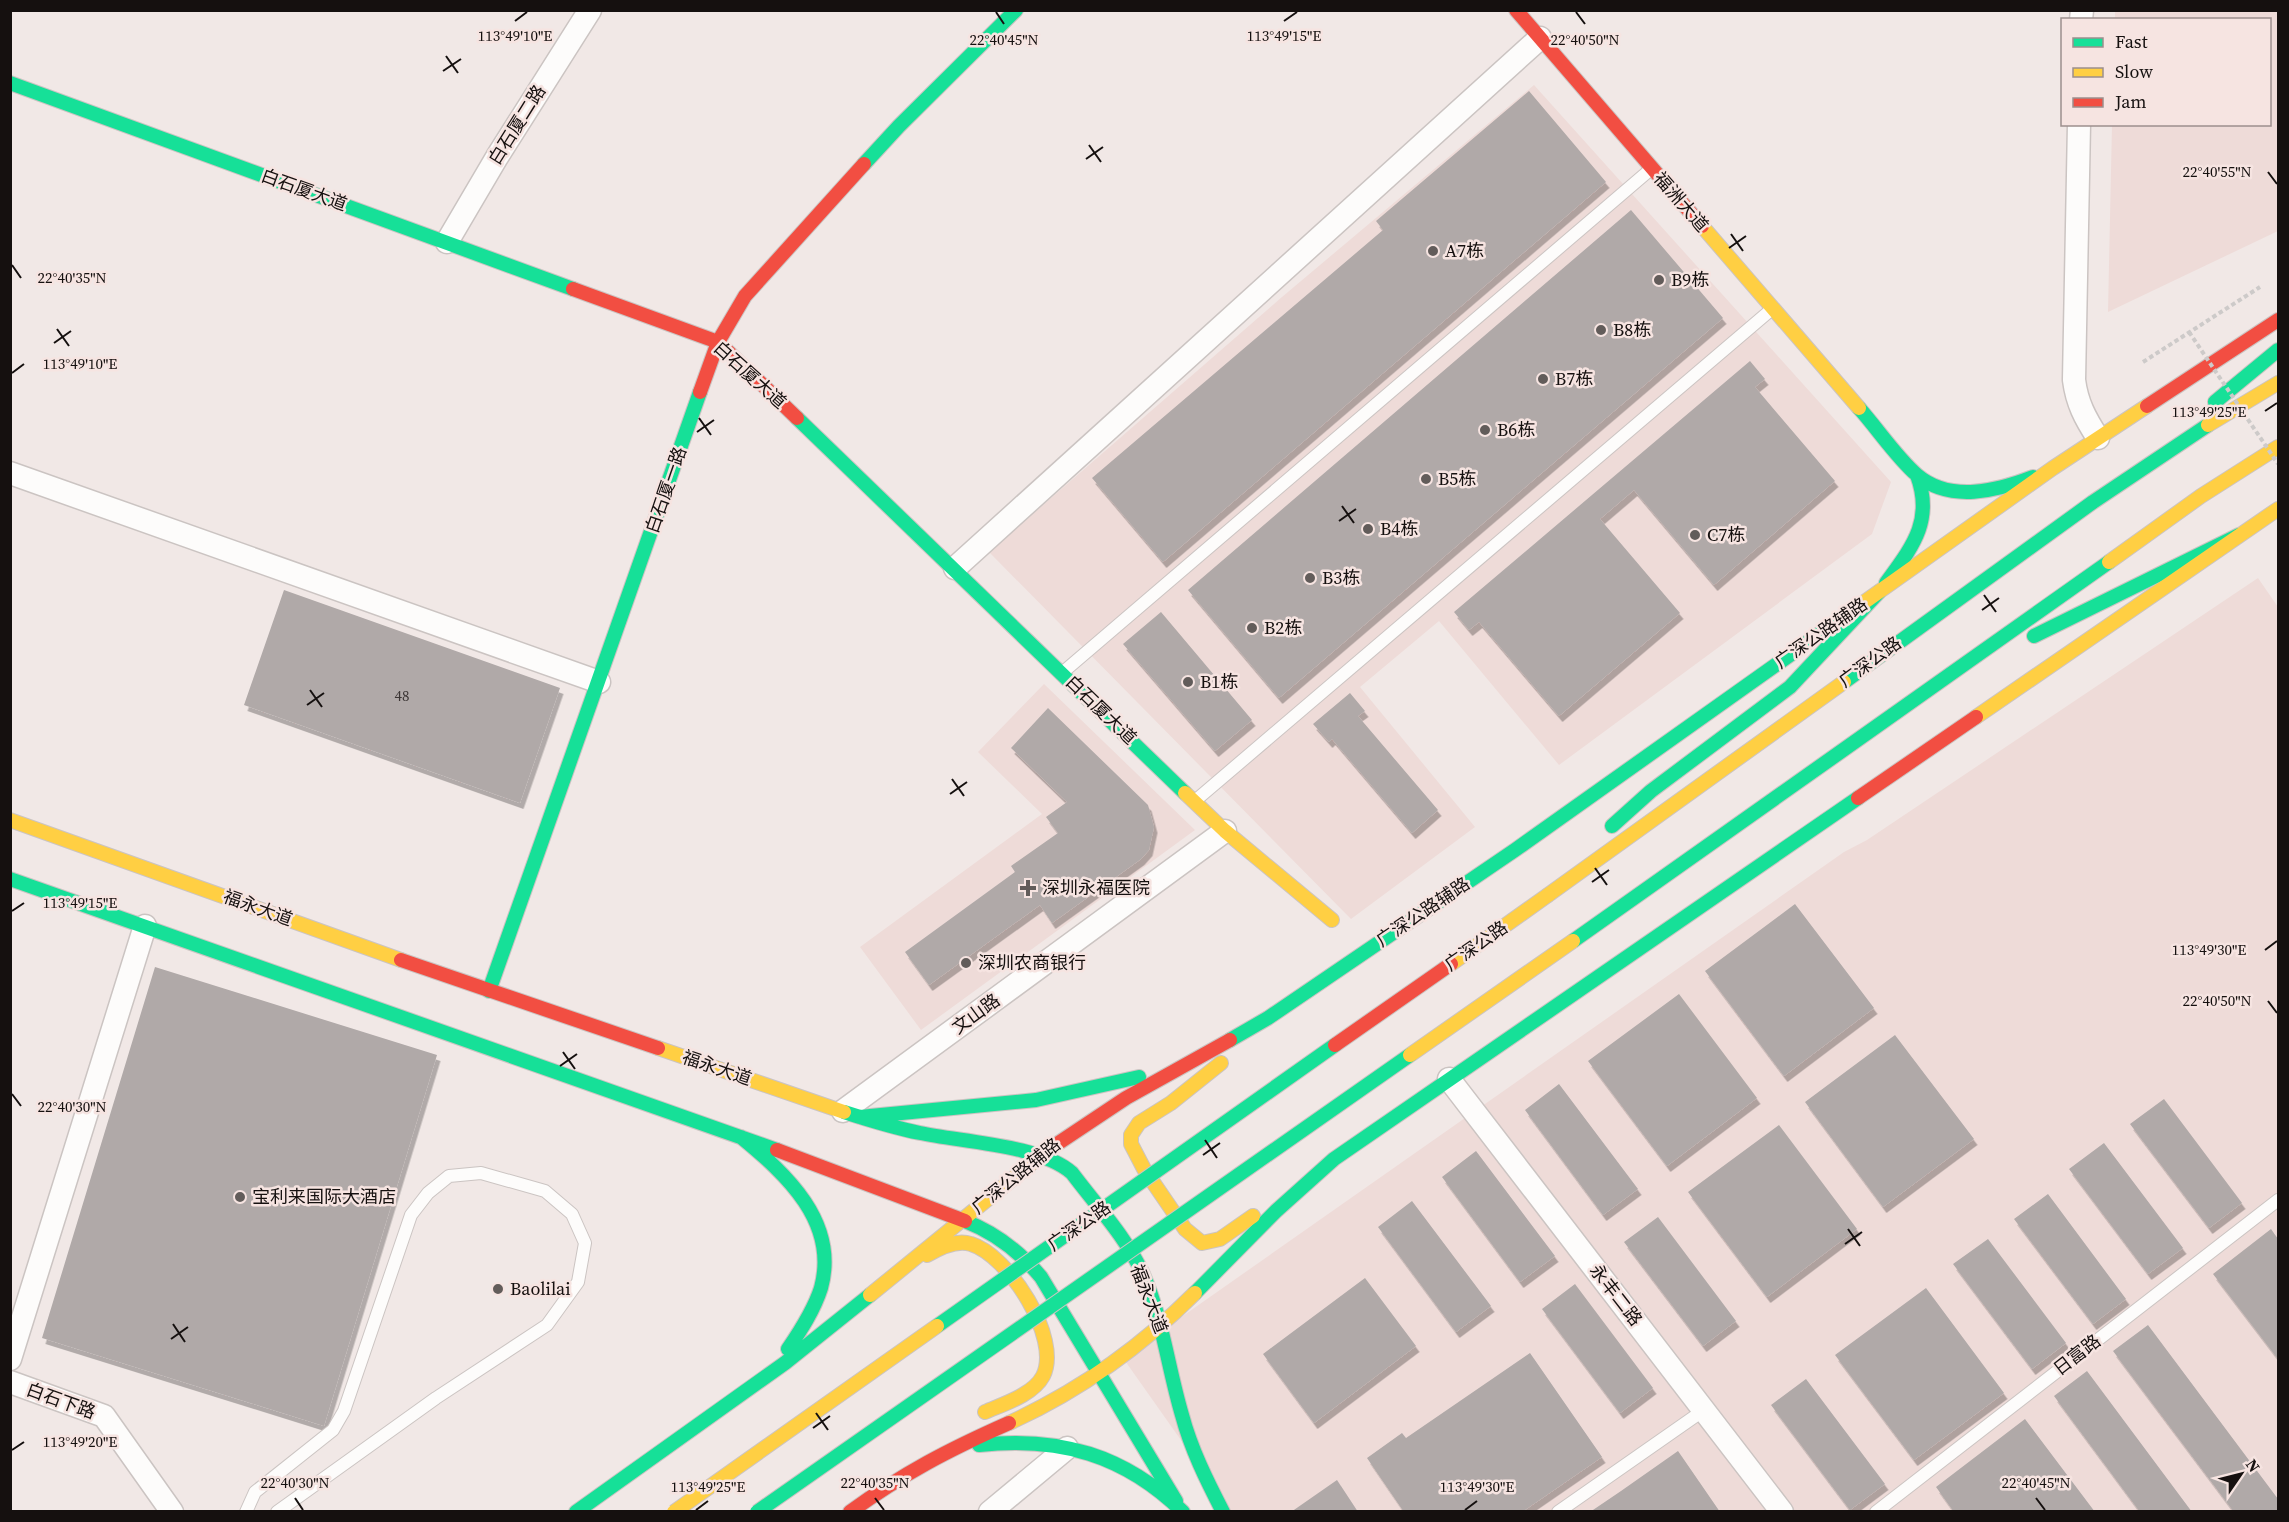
<svg xmlns="http://www.w3.org/2000/svg" width="2289" height="1522" font-family="'Source Serif 4','Noto Sans SC',serif">
  <style>
    .built { fill: #eedbd8 }
    .building { fill: #b0a9a8; filter: url(#shadow) }
    .lines { fill: none; stroke-linecap: round; stroke-linejoin: round }
    .lane-casing { stroke: #cbc4c2; stroke-width: 14 }
    .street-casing { stroke: #cbc4c2; stroke-width: 25 }
    .fast-casing { stroke: #cbc4c2; stroke-width: 16 }
    .slow-casing { stroke: #cbc4c2; stroke-width: 16 }
    .jam-casing { stroke: #cbc4c2; stroke-width: 16 }
    .path { stroke: #cdcac9; stroke-width: 4; stroke-dasharray: 4.5 3; stroke-linecap: butt }
    .lane { stroke: #fdfcfb; stroke-width: 12 }
    .street { stroke: #fdfcfb; stroke-width: 22 }
    .fast { stroke: #16e098; stroke-width: 14 }
    .slow { stroke: #ffcf43; stroke-width: 14 }
    .jam { stroke: #f24e42; stroke-width: 14 }
    .fast-bridge-casing { stroke: #cbc4c2; stroke-width: 16; stroke-linecap: butt }
    .slow-bridge-casing { stroke: #cbc4c2; stroke-width: 16; stroke-linecap: butt }
    .jam-bridge-casing { stroke: #cbc4c2; stroke-width: 16; stroke-linecap: butt }
    .path-bridge { stroke: #cdcac9; stroke-width: 4; stroke-dasharray: 4.5 3; stroke-linecap: butt }
    .fast-bridge { stroke: #16e098; stroke-width: 14 }
    .slow-bridge { stroke: #ffcf43; stroke-width: 14 }
    .jam-bridge { stroke: #f24e42; stroke-width: 14 }
    .ticks { fill: none; stroke: #15100f; stroke-width: 2 }
    .poi-dot { fill: #625c5a; stroke: #f6e4e1; stroke-width: 2 }
    .labels { text-anchor: middle; stroke-width: 5; stroke-linejoin: round; paint-order: stroke }
    .number-label { font-size: 15px; fill: #3c3635 }
    .street-label { font-size: 18px; fill: #15100f; stroke: #f6e4e1 }
    .poi-label { font-size: 18px; fill: #15100f; stroke: #f6e4e1; text-anchor: start }
    .ticks-label { font-size: 15px; text-anchor: middle; fill: #15100f; stroke: #f6e4e1; stroke-width: 5; stroke-linejoin: round; paint-order: stroke }
  </style>
  <defs>
    <filter id="shadow"><feDropShadow dx="3.5" dy="6" stdDeviation="0" flood-color="#0004"/></filter>
  </defs>
  <rect width="100%" height="100%" fill="#f1e8e6"/>
  <!-- built -->
  <path class="built" d="M2115,11H2278V231L2108,312L2112,125L2270,124V20L2115,19Z
    M1534,85L1891,482L1872,534L1559,765L1439,621L1360,687L1475,827L1351,919L989,552L1282,297Z
    M2258,578L2278,607V1511H1231L1123,1358L1844,852L1867,840Z
    M1044,684L1195,830L921,1030L860,947L1042,814L978,752Z"/>
  <!-- building -->
  <path class="building" d="M1529,91L1606,182L1163,562L1092,478L1383,230L1376,221Z
    M1631,210L1723,318L1279,698L1188,590Z
    M1750,361L1765,379L1755,387L1835,481L1714,585L1634,490L1600,519L1680,613L1559,716L1479,622L1469,630L1454,612Z
    M284,590L560,688L520,803L244,705Z
    M1161,612L1252,720L1215,751L1123,644Z
    M1350,693L1365,711L1358,716L1438,810L1412,833L1332,739L1329,742L1313,724Z
    M1048,708L1148,805L1154,827L1149,850L1141,859L1052,923L1040,905L929,985L905,952L1015,872L1011,866L1058,833L1046,817L1067,802L1011,748Z
    M1795,904L1874,1008L1784,1076L1705,971Z
    M155,967L437,1055L324,1426L42,1338Z
    M1679,994L1757,1098L1667,1166L1588,1061Z
    M1895,1035L1974,1139L1883,1207L1805,1102Z
    M1559,1084L1638,1189L1603,1215L1525,1110Z
    M2164,1099L2242,1203L2209,1228L2130,1124Z
    M1779,1125L1857,1229L1767,1297L1688,1192Z
    M2104,1143L2183,1248L2148,1274L2069,1169Z
    M1476,1151L1555,1256L1520,1282L1442,1177Z
    M2048,1194L2126,1299L2093,1324L2014,1219Z
    M1412,1201L1491,1306L1456,1332L1378,1227Z
    M1658,1217L1736,1321L1703,1346L1624,1242Z
    M2271,1229L2278,1239V1359L2213,1274Z
    M1988,1239L2066,1343L2032,1369L1953,1264Z
    M1365,1278L1416,1346L1314,1423L1263,1354Z
    M1575,1284L1653,1388L1620,1413L1542,1309Z
    M1926,1288L2004,1393L1914,1460L1835,1355Z
    M2148,1325L2278,1499V1512H2234L2113,1351Z
    M1530,1353L1602,1457L1522,1512H1404L1367,1458L1402,1433L1406,1438Z
    M2087,1371L2192,1512H2140L2054,1396Z
    M1806,1379L1885,1484L1850,1510L1771,1405Z
    M2025,1419L2095,1512H1954L1936,1487Z
    M1678,1451L1720,1512H1590L1621,1491Z
    M1337,1480L1358,1512H1291Z"/>
  <g class="lines">
    <!-- lane casing -->
    <g class="lane-casing">
      <path id="lane" d="M1062,673L1651,169
        M1196,800L1772,309
        M246,1512L255,1492L333,1430L344,1411L411,1215L428,1193L449,1176L481,1173L545,1191L572,1214L585,1243L578,1282L547,1325L436,1398L277,1512
        M1558,1512L1704,1410
        M1876,1512L2278,1200"/>
    </g>
    <!-- street casing -->
    <g class="street-casing">
      <path id="street" d="M2081,20L2082,10
        M2079,124L2074,380C2077,403 2085,418 2098,438
        M447,242L497,157L590,10
        M10,473L599,682
        M955,568L1540,38
        M1449,1079L1782,1512
        M843,1111L1225,831
        M10,1359L145,926
        M10,1382L104,1416L172,1512
        M990,1512L1067,1448"/>
    </g>
    <!-- fast casing -->
    <g class="fast-casing">
      <path id="fast" d="M10,83L573,289
        M864,164L899,126L1016,10
        M2215,402L2278,350
        M1859,408C1877,428 1897,458 1917,475C1950,503 1997,491 2033,477
        M797,418L1185,793
        M1886,583C1912,547 1934,521 1917,475
        M2034,636L2239,535
        M1844,682L2093,502L2208,425
        M1612,826L1651,791L1790,687L1879,592
        M10,879L777,1150
        M1573,941L2109,562
        M489,991L700,392
        M1230,1040L1268,1018L1515,850L1856,608
        M844,1112C869,1120 895,1128 920,1133C962,1142 1041,1145 1072,1173C1096,1205 1126,1237 1143,1274C1163,1320 1168,1368 1182,1415C1191,1449 1207,1481 1223,1512
        M860,1117L1036,1100L1139,1077
        M741,1137C786,1174 839,1222 821,1288C814,1310 801,1330 788,1349
        M965,1221C996,1233 1020,1252 1041,1277L1176,1501
        M1195,1293L1276,1211L1334,1159L1858,798
        M979,1445C1059,1436 1125,1455 1183,1512
        M576,1512L785,1363L870,1295"/>
    </g>
    <!-- slow casing -->
    <g class="slow-casing">
      <path id="slow" d="M1702,226L1859,408
        M2208,425L2278,383
        M2109,562L2201,496L2278,447
        M1856,608L2053,468L2147,406
        M1976,717L2278,509
        M1185,793L1225,831L1332,920
        M10,820L401,960
        M1548,895L1844,682
        M658,1048L844,1112
        M1221,1063L1171,1103L1139,1123L1131,1135V1144L1144,1169L1185,1229L1202,1243L1220,1239L1253,1216
        M927,1255C939,1248 956,1239 971,1244C1008,1255 1062,1338 1043,1376C1033,1395 1003,1404 985,1412
        M870,1295L1048,1150
        M1009,1423C1079,1391 1141,1347 1195,1293"/>
    </g>
    <!-- jam casing -->
    <g class="jam-casing">
      <path id="jam" d="M1516,10L1702,226
        M573,289L718,342L797,418
        M700,392L718,342L745,296L864,164
        M2147,406L2278,320
        M1858,798L1976,717
        M401,960L658,1048
        M777,1150L965,1221
        M1048,1150L1126,1098L1230,1040
        M850,1512C904,1473 948,1450 1009,1423"/>
    </g>
    <!-- path -->
    <path class="path" d="M2143,362L2260,287"/>
    <!-- lane -->
    <use href="#lane" class="lane"/>
    <!-- street -->
    <use href="#street" class="street"/>
    <!-- fast -->
    <use href="#fast" class="fast"/>
    <!-- slow -->
    <use href="#slow" class="slow"/>
    <!-- jam -->
    <use href="#jam" class="jam"/>
    <!-- fast-bridge casing -->
    <g class="fast-bridge-casing">
      <path id="fast-bridge" d="M937,1326L1335,1045
        M757,1512L1410,1055"/>
    </g>
    <!-- slow-bridge casing -->
    <g class="slow-bridge-casing">
      <path id="slow-bridge" d="M1451,964L1548,895
        M1410,1055L1573,941
        M674,1512L937,1326"/>
    </g>
    <!-- jam-bridge casing -->
    <g class="jam-bridge-casing">
      <path id="jam-bridge" d="M1335,1045L1451,964"/>
    </g>
    <!-- path-bridge -->
    <path class="path-bridge" d="M2189,332L2278,464"/>
    <!-- fast-bridge -->
    <use href="#fast-bridge" class="fast-bridge"/>
    <!-- slow-bridge -->
    <use href="#slow-bridge" class="slow-bridge"/>
    <!-- jam-bridge -->
    <use href="#jam-bridge" class="jam-bridge"/>
  </g>
  <!-- ticks -->
  <path class="ticks" d="M996,12L1004,24M1576,12L1585,24M515,21L527,12M1284,21L1297,12M446,56L458,73M443,71L461,59M1089,145L1101,162M1086,159L1103,147M2268,172L2277,184M1731,234L1743,251M1729,248L1746,236M12,265L21,278M57,329L69,346M54,343L71,331M12,373L24,364M2265,411L2277,403M699,418L711,435M697,432L714,420M1342,506L1354,523M1339,521L1356,509M1984,595L1996,612M1982,610L1999,598M310,690L322,707M307,705L324,693M952,779L964,796M950,794L967,782M1595,868L1607,885M1592,882L1609,870M12,911L24,903M2265,950L2277,941M2268,1001L2277,1013M563,1052L575,1069M560,1066L577,1054M12,1094L21,1106M1205,1140L1217,1158M1203,1155L1220,1143M1848,1229L1860,1246M1845,1244L1862,1232M173,1324L185,1342M171,1339L188,1327M816,1413L828,1430M813,1428L830,1416M12,1450L24,1442M295,1498L303,1510M875,1498L884,1510M2036,1498L2045,1510M696,1510L708,1501M1465,1510L1477,1501"/>
  <!-- markers -->
  <g class="poi-dot">
    <circle cx="1433" cy="251" r="6"/>
    <circle cx="1659" cy="280" r="6"/>
    <circle cx="1601" cy="330" r="6"/>
    <circle cx="1543" cy="379" r="6"/>
    <circle cx="1485" cy="430" r="6"/>
    <circle cx="1426" cy="479" r="6"/>
    <circle cx="1368" cy="529" r="6"/>
    <circle cx="1695" cy="535" r="6"/>
    <circle cx="1310" cy="578" r="6"/>
    <circle cx="1252" cy="628" r="6"/>
    <circle cx="1188" cy="682" r="6"/>
    <path d="M1025 879h6v6h6v6h-6v6h-6v-6h-6v-6h6z"/>
    <circle cx="966" cy="963" r="6"/>
    <circle cx="240" cy="1197" r="6"/>
    <circle cx="498" cy="1289" r="6"/>
  </g>
  <g class="labels">
    <!-- number labels -->
    <g class="number-label">
      <text x="402" y="701">48</text>
    </g>
    <!-- street labels -->
    <g class="street-label">
      <text transform="translate(517 125) rotate(-58)" y="6">白石厦二路</text>
      <text transform="translate(304 190) rotate(20)" y="6">白石厦大道</text>
      <text transform="translate(1681 202) rotate(49)" y="6">福洲大道</text>
      <text transform="translate(750 375) rotate(42)" y="6">白石厦大道</text>
      <text transform="translate(666 490) rotate(-71)" y="6">白石厦一路</text>
      <text transform="translate(1821 633) rotate(-35)" y="6">广深公路辅路</text>
      <text transform="translate(1870 662) rotate(-36)" y="6">广深公路</text>
      <text transform="translate(1101 710) rotate(44)" y="6">白石厦大道</text>
      <text transform="translate(258 908) rotate(20)" y="6">福永大道</text>
      <text transform="translate(1423 912) rotate(-34)" y="6">广深公路辅路</text>
      <text transform="translate(1476 946) rotate(-35)" y="6">广深公路</text>
      <text transform="translate(976 1014) rotate(-36)" y="6">文山路</text>
      <text transform="translate(717 1068) rotate(19)" y="6">福永大道</text>
      <text transform="translate(1016 1176) rotate(-39)" y="6">广深公路辅路</text>
      <text transform="translate(1079 1226) rotate(-35)" y="6">广深公路</text>
      <text transform="translate(1616 1295) rotate(52)" y="6">永丰二路</text>
      <text transform="translate(1149 1299) rotate(69)" y="6">福永大道</text>
      <text transform="translate(2077 1355) rotate(-38)" y="6">日富路</text>
      <text transform="translate(61 1401) rotate(20)" y="6">白石下路</text>
    </g>
    <!-- poi labels -->
    <g class="poi-label">
      <text x="1445" y="257">A7栋</text>
      <text x="1671" y="286">B9栋</text>
      <text x="1613" y="336">B8栋</text>
      <text x="1555" y="385">B7栋</text>
      <text x="1497" y="436">B6栋</text>
      <text x="1438" y="485">B5栋</text>
      <text x="1380" y="535">B4栋</text>
      <text x="1707" y="541">C7栋</text>
      <text x="1322" y="584">B3栋</text>
      <text x="1264" y="634">B2栋</text>
      <text x="1200" y="688">B1栋</text>
      <text x="1042" y="894">深圳永福医院</text>
      <text x="978" y="969">深圳农商银行</text>
      <text x="252" y="1203">宝利来国际大酒店</text>
      <text x="510" y="1295">Baolilai</text>
    </g>
  </g>
  <g class="ticks-label">
    <text x="515" y="41">113°49'10"E</text>
    <text x="1284" y="41">113°49'15"E</text>
    <text x="1004" y="45">22°40'45"N</text>
    <text x="1585" y="45">22°40'50"N</text>
    <text x="2217" y="177">22°40'55"N</text>
    <text x="72" y="283">22°40'35"N</text>
    <text x="80" y="369">113°49'10"E</text>
    <text x="2209" y="417">113°49'25"E</text>
    <text x="80" y="908">113°49'15"E</text>
    <text x="2209" y="955">113°49'30"E</text>
    <text x="2217" y="1006">22°40'50"N</text>
    <text x="72" y="1112">22°40'30"N</text>
    <text x="80" y="1447">113°49'20"E</text>
    <text x="295" y="1488">22°40'30"N</text>
    <text x="875" y="1488">22°40'35"N</text>
    <text x="2036" y="1488">22°40'45"N</text>
    <text x="708" y="1492">113°49'25"E</text>
    <text x="1477" y="1492">113°49'30"E</text>
  </g>
  <!-- border -->
  <rect width="2289" height="1522" fill="none" stroke="#15100f" stroke-width="24"/>
  <!-- legend -->
  <rect x="2061" y="18" width="210" height="108" fill="#f6e4e1" stroke="#9c8f8d" stroke-width="1.5"/>
  <rect x="2073" y="38" width="30" height="9" fill="#16e098" stroke="#9c8f8d" stroke-width="1.5"/>
  <text x="2115" y="48" font-size="18" fill="#15100f">Fast</text>
  <rect x="2073" y="68" width="30" height="9" fill="#ffcf43" stroke="#9c8f8d" stroke-width="1.5"/>
  <text x="2115" y="78" font-size="18" fill="#15100f">Slow</text>
  <rect x="2073" y="98" width="30" height="9" fill="#f24e42" stroke="#9c8f8d" stroke-width="1.5"/>
  <text x="2115" y="108" font-size="18" fill="#15100f">Jam</text>
  <!-- north arrow -->
  <g transform="translate(2241 1474) rotate(55)" stroke="#f6e4e1" stroke-width="4.5" paint-order="stroke">
  <path d="M0-4.5L10 22L0 15L-10 22Z" fill="#15100f"/>
  <text y="-9" font-size="16" font-weight="bold" text-anchor="middle" fill="#15100f">N</text>
  </g>
</svg>
